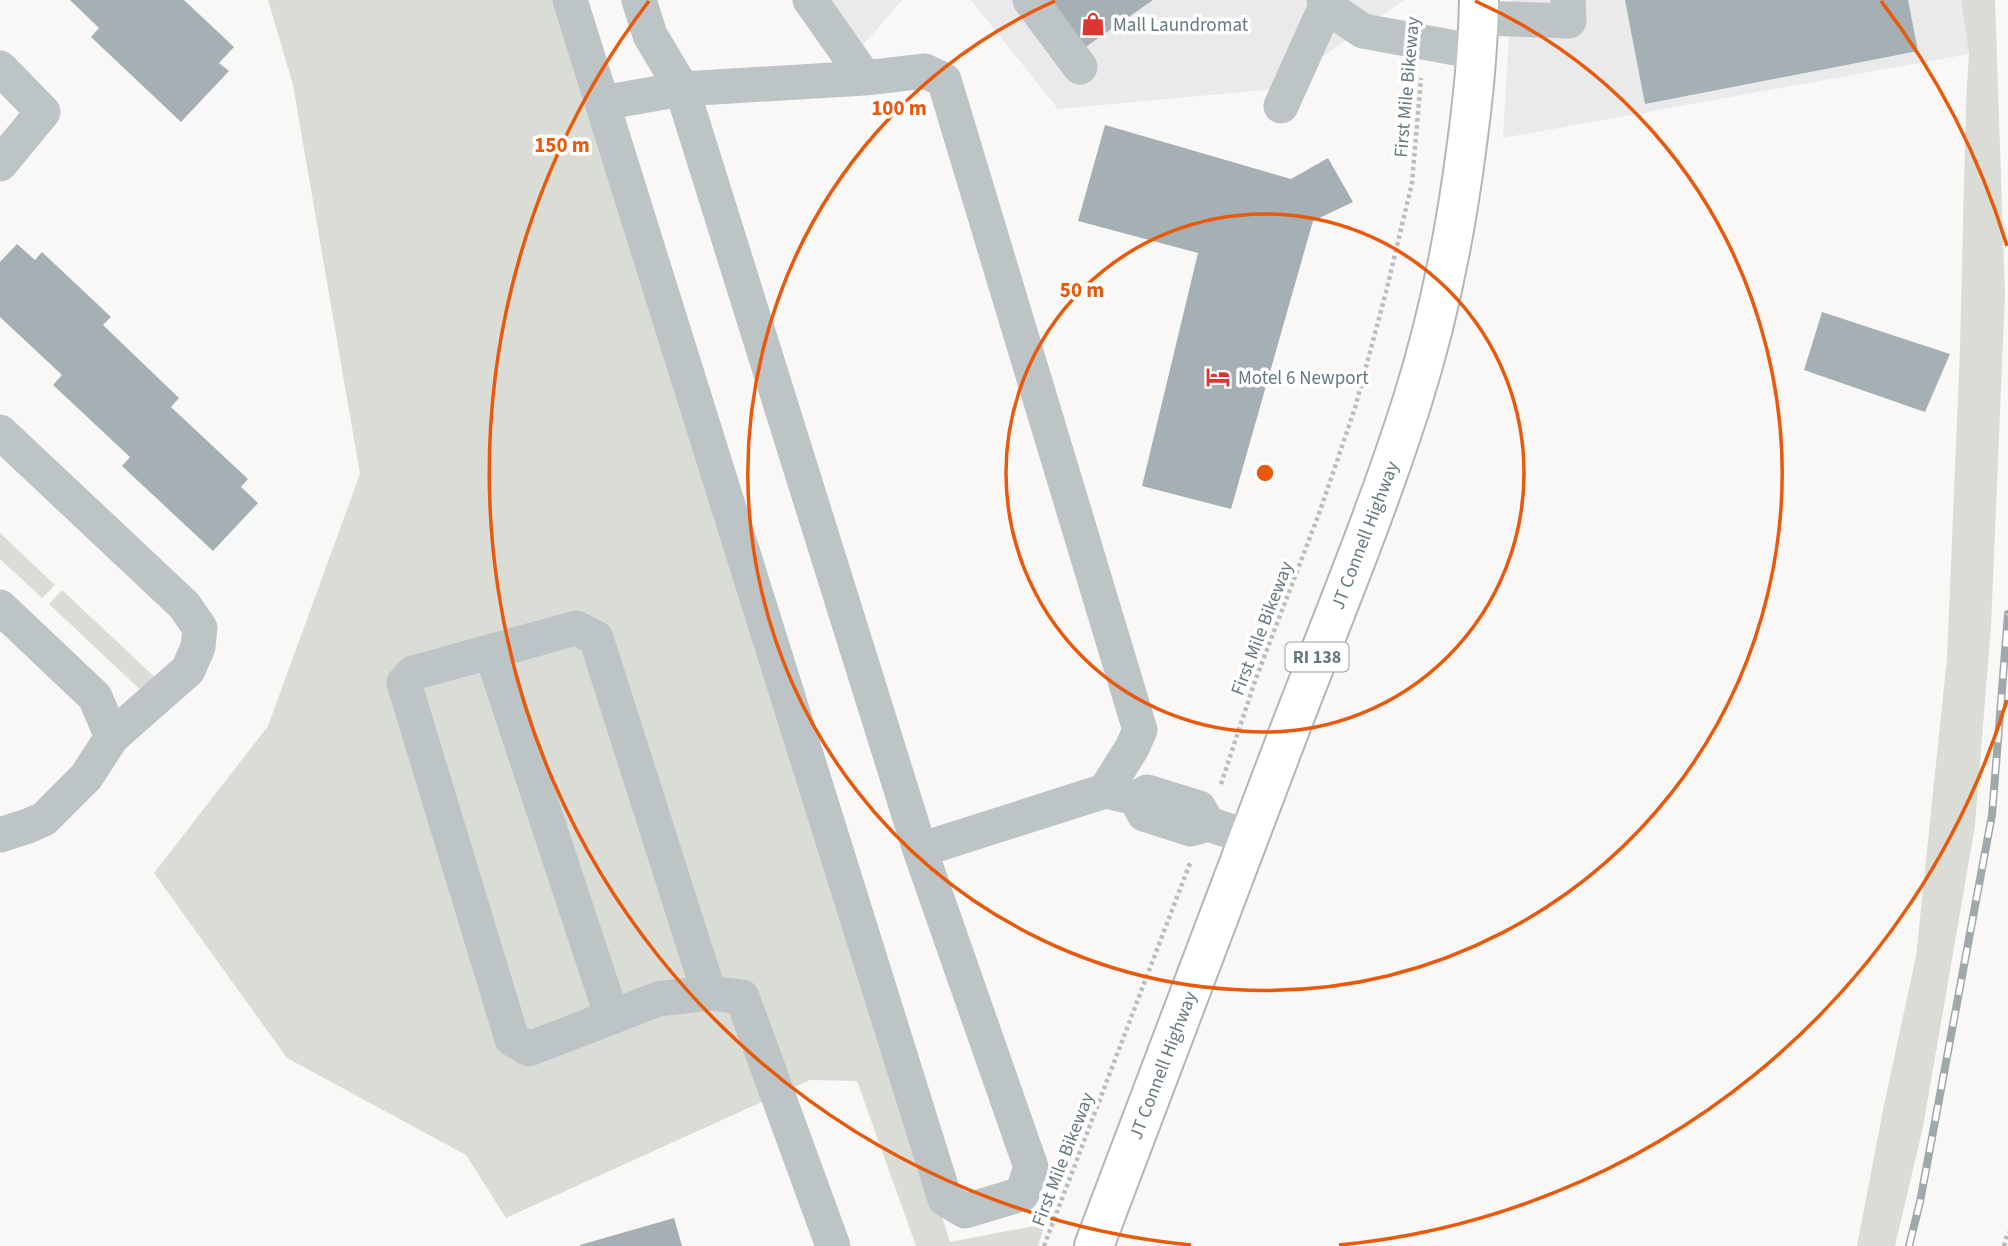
<svg xmlns="http://www.w3.org/2000/svg" width="2008" height="1246" font-family="'Source Sans 3',sans-serif">
  <style>
    .built { fill: #e9eae9 }
    .green { fill: #daddd6 }
    .building { fill: #a4b0b3 }
    .lines { fill: none; stroke-linecap: round; stroke-linejoin: round }
    .highway-casing { stroke: #b1b7b9; stroke-width: 42 }
    .path { stroke: #b8bdbe; stroke-width: 4.5; stroke-dasharray: 3.5 3.5; stroke-linecap: butt }
    .minor { stroke: #bdc4c6; stroke-width: 35 }
    .highway { stroke: #fff; stroke-width: 38 }
    .rail-casing { stroke: #9fa9ac; stroke-width: 8 }
    .rail { stroke: #fff; stroke-width: 5; stroke-dasharray: 16; stroke-linecap: butt }
    .ring { fill: none; stroke: #e8590c; stroke-width: 3.5 }
    .labels { text-anchor: middle; stroke-width: 7; stroke-linejoin: round; paint-order: stroke }
    .shield { fill: #fff; stroke: #93a2a6; stroke-width: 2 }
    .shield-label { font-size: 18px; font-weight: bold; fill: #657a80 }
    .poi-label { font-size: 19px; fill: #657a80; stroke: #fff; text-anchor: start }
    .street-label { font-size: 19px; fill: #657a80; stroke: #fff }
    .centre { fill: #e8590c; stroke: #fff; stroke-width: 3.5 }
    .ring-label { font-size: 21px; text-anchor: middle; font-weight: bold; fill: #e8590c; stroke: #fff; stroke-width: 7; stroke-linejoin: round; paint-order: stroke }
  </style>
  <rect width="100%" height="100%" fill="#f9f8f6"/>
  <!-- built -->
  <path class="built" d="M824,0H902L859,50Z
    M971,0H1404L1276,89L1058,109Z
    M1511,0H1961L1969,54L1503,138Z"/>
  <!-- green -->
  <path class="green" d="M268,0H561L950,1242L1045,1224L1038,1246H916L857,1081L810,1080L506,1218L466,1155L287,1058L154,873L268,726L360,474L293,85Z
    M1961,0H1995L2005,295L1991,626L1975,826L1923,1127L1895,1246H1857L1884,1105L1916,956L1947,658L1960,349L1966,101L1969,54Z
    M0,533L55,585L42,598L0,559Z
    M62,590L160,682L147,696L49,604Z"/>
  <!-- building -->
  <path class="building" d="M70,0H184L234,47L219,63L229,71L181,122L91,37L99,28Z
    M1050,0H1153L1084,48Z
    M1625,0H1908L1918,51L1645,104Z
    M1105,125L1291,179L1328,158L1353,202L1313,221L1231,509L1142,486L1198,253L1078,221Z
    M17,244L35,260L42,252L111,317L103,325L179,398L171,407L248,479L241,487L258,503L213,551L122,466L130,457L53,385L62,375L0,317V262Z
    M1822,312L1950,354L1925,412L1804,370Z
    M674,1218L682,1246H580V1245Z"/>
  <g class="lines">
    <!-- highway casing -->
    <g class="highway-casing">
      <path id="highway" d="M1094,1246C1160,1074 1224,901 1290,729C1332,620 1377,512 1412,402C1438,320 1455,236 1466,151C1473,101 1478,50 1479,0"/>
    </g>
    <!-- path -->
    <path class="path" d="M1221,784L1255,681L1320,511L1355,408L1386,292L1412,183L1421,78
      M1044,1246L1190,863
      M2004,1246L2008,1232"/>
    <!-- minor -->
    <path class="minor" d="M570,0L945,1199L965,1211L1022,1194L1031,1167L920,850L1105,791L1136,798
      M639,0L650,35L682,89L920,850
      M810,0L865,78L925,71L944,80L1140,730L1132,748L1105,791
      M1030,0L1080,67
      M1324,0L1326,6L1363,31L1477,52
      M1479,18L1569,21L1568,0
      M0,68L43,112L0,164
      M602,103L682,89L865,78
      M1281,106L1326,6
      M0,432L184,605L200,628L198,647L188,670L112,737L86,777L44,819L28,826L0,835
      M0,607L95,697L112,737
      M491,651L612,1017
      M1208,824L1199,808L1147,792L1136,798L1144,814L1191,829L1208,824L1249,837
      M709,993L596,638L576,628L413,673L404,683L512,1039L529,1049L658,999L709,993L742,997L833,1246"/>
    <!-- highway -->
    <use href="#highway" class="highway"/>
    <!-- rail casing -->
    <g class="rail-casing">
      <path id="rail" d="M1909,1246L1920,1202L1992,815L2008,614"/>
    </g>
    <!-- rail -->
    <use href="#rail" class="rail"/>
  </g>
  <!-- distance rings -->
  <g class="ring">
    <circle cx="1265" cy="473" r="259"/>
    <path d="M1475 1A517 517 0 1 1 1055 1"/>
    <path d="M2007 700A776 776 0 0 1 1339 1245M1191 1245A776 776 0 0 1 649 1M1881 1A776 776 0 0 1 2007 246"/>
  </g>
  <!-- icons -->
  <defs>
    <g id="shop-bare" transform="scale(1.89)"><path d="M-5-2.5h2.3a2.7 3.5 0 0 1 5.4 0H5L5.5 6h-11ZM-1.5-2.5h3a1.5 2.3 0 0 0-3 0Z" fill="#dd3532" stroke="#fff" stroke-width="2.5" paint-order="stroke"/></g>
    <g id="hotel-bare" transform="scale(1.89)"><path d="M-6-4.5h1.5V1H6V5H4.5V3h-9V5H-6ZM-4 0a1.8 1.8 0 1 1 3.6 0ZM.5 0V-2.5h3Q6-2.5 6 0Z" fill="#dd3532" stroke="#fff" stroke-width="2.5" paint-order="stroke"/></g>
  </defs>
  <g fill-rule="evenodd">
    <use href="#shop-bare" x="1093" y="24"/>
    <use href="#hotel-bare" x="1218" y="377"/>
  </g>
  <g class="labels">
    <!-- shield labels -->
    <rect class="shield" x="1285.5" y="642.5" width="63" height="29" rx="5"/>
    <g class="shield-label">
      <text x="1317" y="663">RI 138</text>
    </g>
    <!-- poi labels -->
    <g class="poi-label">
      <text x="1113" y="31">Mall Laundromat</text>
      <text x="1238" y="384">Motel 6 Newport</text>
    </g>
    <!-- street labels -->
    <g class="street-label">
      <text transform="translate(1406 87) rotate(-85)" y="7">First Mile Bikeway</text>
      <text transform="translate(1364 535) rotate(-69)" y="7">JT Connell Highway</text>
      <text transform="translate(1261 628) rotate(-69)" y="7">First Mile Bikeway</text>
      <text transform="translate(1162 1065) rotate(-69)" y="7">JT Connell Highway</text>
      <text transform="translate(1062 1159) rotate(-69)" y="7">First Mile Bikeway</text>
    </g>
  </g>
  <circle cx="1265" cy="473" r="10" class="centre"/>
  <g class="ring-label">
    <text x="899" y="115">100 m</text>
    <text x="562" y="152">150 m</text>
    <text x="1082" y="297">50 m</text>
  </g>
</svg>
